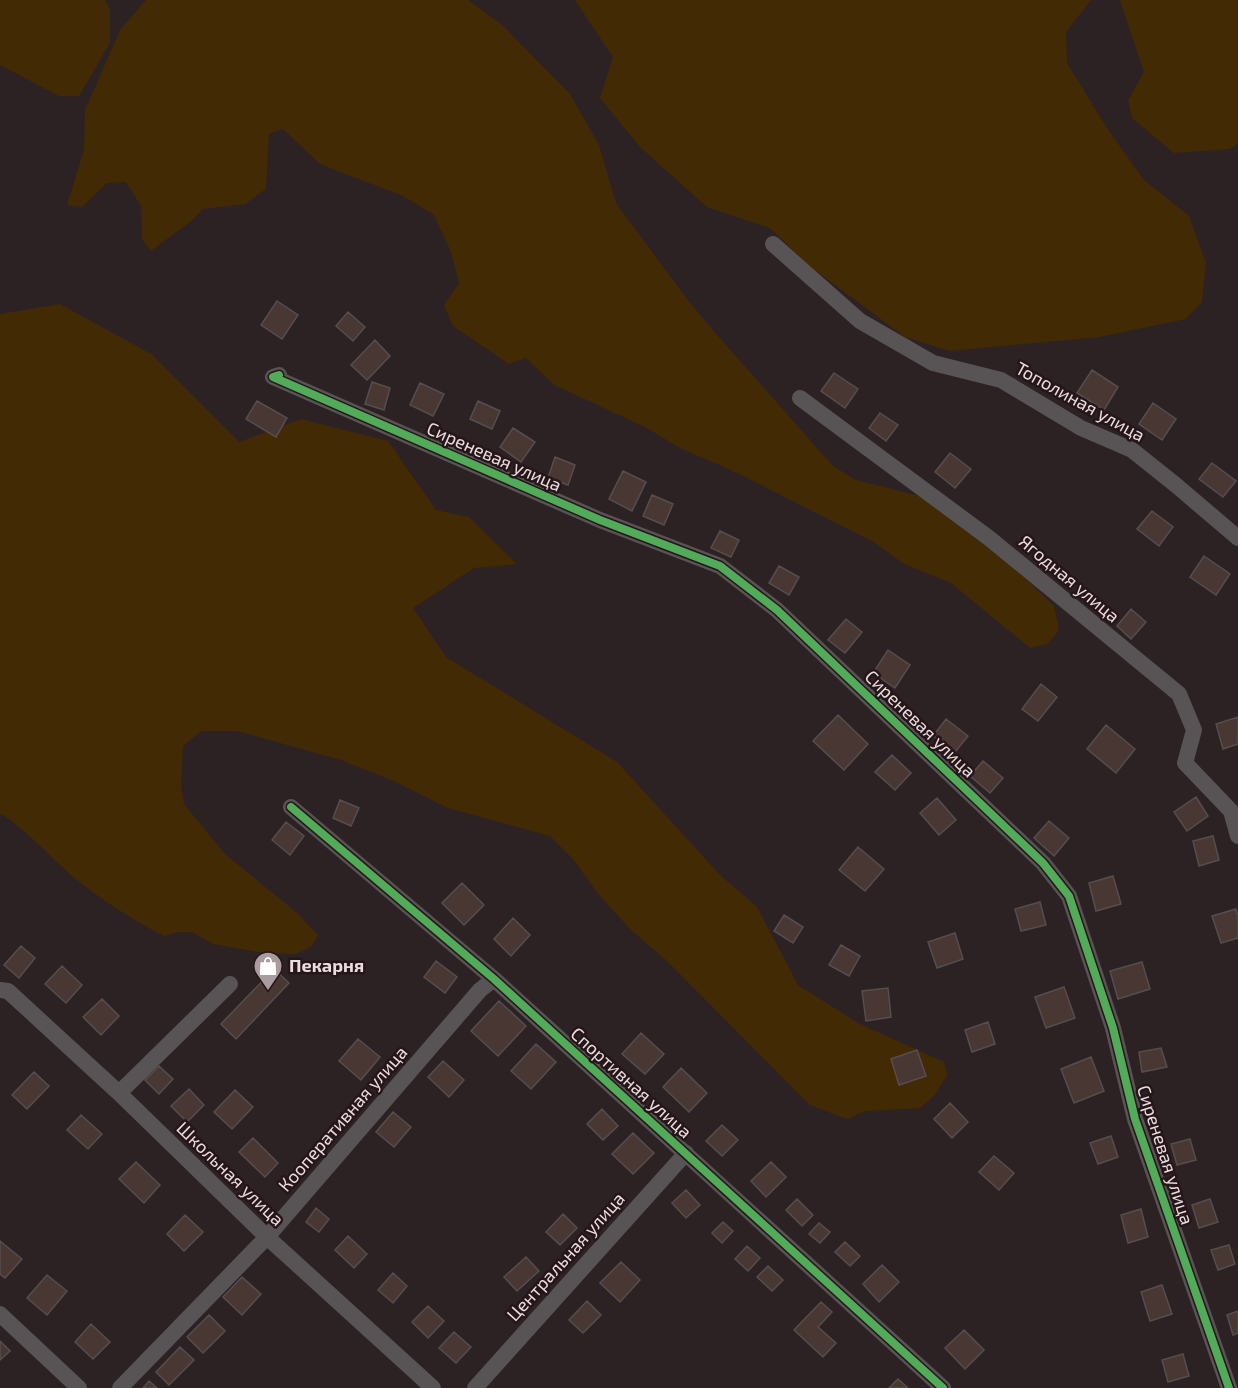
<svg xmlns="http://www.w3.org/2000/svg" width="1238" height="1388" font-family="'Exo 2',sans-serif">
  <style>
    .green { fill: #422a05 }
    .building { fill: #483733; stroke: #564e4e; stroke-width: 1.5 }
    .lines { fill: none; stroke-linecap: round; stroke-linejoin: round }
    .minor { stroke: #585456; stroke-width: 16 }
    .cycleway-casing { stroke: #261519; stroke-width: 11 }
    .cycleway { stroke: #51ab58; stroke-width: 8 }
    .labels { text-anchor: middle; stroke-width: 5; stroke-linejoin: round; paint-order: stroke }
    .street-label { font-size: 18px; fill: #eadddf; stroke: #261519 }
    .poi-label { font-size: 18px; font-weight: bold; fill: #eadddf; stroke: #261519; text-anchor: start }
  </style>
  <rect width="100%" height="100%" fill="#2c2224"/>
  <!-- green -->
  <path class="green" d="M0,0H105L110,9V43L79,96H59L0,65Z
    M146,0H468L502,25L570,94L599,145L616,203L687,299L717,335L833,466L856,480L920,496L992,547L1054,606L1059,630L1048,644L1030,648L951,583L904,564L872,541L733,471L680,448L645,427L554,385L526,358L509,364L453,326L444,305L459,283L451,252L434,215L403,196L320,164L283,129L269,134L266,189L245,204L203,209L190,222L151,251L142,239L141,206L126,182L107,183L82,207L67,205L84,150L85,110L120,30Z
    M575,0H1091L1066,32L1067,63L1107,128L1144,180L1189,216L1206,263L1202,302L1186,319L1099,337L950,351L905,337L808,265L770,228L707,207L640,147L600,98L613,57Z
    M1120,0H1238V144L1230,149L1174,153L1132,118L1128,100L1144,72Z
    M60,304L151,354L239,442L301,419L388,441L436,510L469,517L517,564L474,568L413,608L446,657L617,762L720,875L757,907L798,985L858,1023L944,1062L947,1075L935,1095L920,1108L866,1111L847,1119L810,1105L665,959L632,931L598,894L573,859L550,836L448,808L394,781L341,760L237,731H201L183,746L181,784L184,804L225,854L296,912L318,935L311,947L296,954L264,953L213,944L192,932H178L164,936C132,919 99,899 71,875C55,861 15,819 0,814V314Z"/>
  <!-- building -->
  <path class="building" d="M277,301L298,315L282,339L261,325Z
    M348,312L365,327L353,341L336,326Z
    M375,340L390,356L367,380L351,365Z
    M1092,370L1118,387L1104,410L1077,393Z
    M834,373L858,389L845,408L821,391Z
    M372,382L390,388L384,410L365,404Z
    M420,383L444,394L433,416L410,405Z
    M257,401L287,418L276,437L246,419Z
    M478,401L500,411L492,429L470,419Z
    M1153,403L1176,419L1162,440L1139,424Z
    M880,413L898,425L886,441L869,428Z
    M513,428L535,442L521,462L500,447Z
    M950,453L971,469L955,488L935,472Z
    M555,457L575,465L568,485L548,478Z
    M1212,463L1236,481L1223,497L1199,479Z
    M623,471L646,482L632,511L609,499Z
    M652,495L673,504L664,525L643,516Z
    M1152,511L1173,527L1159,546L1137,529Z
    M720,531L739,540L731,557L711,548Z
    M1204,556L1230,574L1216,595L1190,577Z
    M779,566L799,577L789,595L769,583Z
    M1131,609L1146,622L1131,639L1117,626Z
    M846,619L862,632L845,653L828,640Z
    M888,650L910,665L895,688L873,673Z
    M1041,684L1057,697L1038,721L1022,709Z
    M838,715L868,744L844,770L813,741Z
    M1238,717V744L1223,749L1216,724Z
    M946,719L968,736L955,752L933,736Z
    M1106,725L1135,749L1116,773L1087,749Z
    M892,755L911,773L895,790L875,772Z
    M983,761L1003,778L990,793L970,776Z
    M1196,797L1208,816L1187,831L1174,812Z
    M937,798L956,820L939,835L920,813Z
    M340,800L359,808L351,826L333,818Z
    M1049,821L1069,838L1054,856L1034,838Z
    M286,822L304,836L290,855L272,840Z
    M1213,836L1219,860L1199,866L1193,841Z
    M858,847L884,869L865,891L839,870Z
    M1113,876L1121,904L1096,911L1089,883Z
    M462,883L484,905L464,925L442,903Z
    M1040,902L1046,925L1021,931L1015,909Z
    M1236,909L1238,916V938L1221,943L1212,916Z
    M784,915L803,927L793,943L774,931Z
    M513,918L530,935L511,956L494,939Z
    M955,933L963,959L937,968L928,942Z
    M841,945L860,956L849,976L829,965Z
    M21,946L35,958L19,978L4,965Z
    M436,961L457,977L445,993L424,977Z
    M1142,962L1150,989L1118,999L1110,971Z
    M62,966L82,985L66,1003L45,984Z
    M274,969L289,983L236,1039L221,1024Z
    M1064,987L1075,1018L1046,1028L1035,997Z
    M888,988L891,1017L866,1021L862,991Z
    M102,999L119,1016L101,1035L83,1017Z
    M499,1001L526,1026L498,1056L471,1031Z
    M988,1022L995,1044L972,1052L965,1030Z
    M641,1033L664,1054L645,1074L622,1054Z
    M358,1039L380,1057L361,1080L339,1061Z
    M536,1044L556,1062L531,1089L511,1071Z
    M1161,1048L1167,1067L1142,1072L1139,1052Z
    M917,1050L926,1076L899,1085L891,1059Z
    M1091,1057L1104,1091L1074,1103L1061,1069Z
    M443,1061L464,1080L449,1097L428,1077Z
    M159,1066L173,1079L159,1094L145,1080Z
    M681,1068L707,1093L689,1112L663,1087Z
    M34,1072L49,1086L27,1109L12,1095Z
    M189,1089L204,1105L187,1122L171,1106Z
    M235,1090L253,1107L232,1129L214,1112Z
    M950,1103L968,1122L952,1138L934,1119Z
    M602,1109L618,1126L603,1140L587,1124Z
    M393,1112L411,1127L394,1147L376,1132Z
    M81,1115L102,1134L88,1149L67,1130Z
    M722,1125L738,1140L722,1156L706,1141Z
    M633,1133L654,1153L633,1174L612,1154Z
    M1111,1136L1118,1157L1098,1164L1090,1143Z
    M253,1138L278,1163L265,1177L239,1152Z
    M1190,1139L1196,1160L1177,1165L1171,1144Z
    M994,1156L1014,1173L999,1190L979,1172Z
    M136,1162L160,1185L144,1203L119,1179Z
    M771,1162L786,1177L766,1197L751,1181Z
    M686,1190L700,1205L686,1218L672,1203Z
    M797,1199L813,1215L802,1226L786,1210Z
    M1210,1199L1218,1222L1199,1228L1192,1205Z
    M316,1208L329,1219L319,1232L306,1222Z
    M1141,1209L1148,1237L1128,1243L1121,1215Z
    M563,1214L577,1228L560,1245L546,1232Z
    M185,1215L203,1232L184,1251L167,1234Z
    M723,1222L733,1231L722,1243L712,1233Z
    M819,1223L830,1232L820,1243L809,1234Z
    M348,1236L367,1254L354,1268L335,1250Z
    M0,1241L22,1259L5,1278L0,1274Z
    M845,1242L860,1256L850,1266L835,1252Z
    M1229,1245L1235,1264L1218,1270L1211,1250Z
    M747,1246L760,1258L748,1271L735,1259Z
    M526,1257L539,1271L517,1291L504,1277Z
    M621,1262L640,1280L620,1302L600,1283Z
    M882,1265L899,1282L879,1302L863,1284Z
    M768,1266L783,1280L772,1291L757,1277Z
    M393,1273L407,1286L393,1303L378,1290Z
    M47,1275L67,1291L47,1315L27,1298Z
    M242,1277L261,1294L242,1315L223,1297Z
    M1162,1285L1172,1314L1150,1321L1141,1292Z
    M587,1301L601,1315L583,1333L569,1320Z
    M821,1302L832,1312L818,1327L836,1343L823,1357L794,1330Z
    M428,1306L444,1321L428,1338L412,1322Z
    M1238,1311V1333L1233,1335L1227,1315Z
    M209,1315L225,1331L203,1353L187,1337Z
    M91,1324L110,1342L93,1359L75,1342Z
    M964,1330L984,1350L965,1369L945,1348Z
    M454,1332L471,1347L456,1363L439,1348Z
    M0,1341L10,1351L0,1360Z
    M180,1347L194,1360L169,1385L156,1372Z
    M1183,1354L1189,1376L1168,1382L1162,1360Z
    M898,1379L908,1388H889Z
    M149,1381L157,1388H143Z"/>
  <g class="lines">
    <!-- minor -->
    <path class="minor" d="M773,244L860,321L933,363L1001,380L1081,428L1132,450L1177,486L1238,538
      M279,375L273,377L600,520L720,566L777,610L1043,863L1069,896L1113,1028L1135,1119L1229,1388
      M800,398L989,538L1179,694L1194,730L1185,763L1231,811L1238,836
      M291,807L494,979L943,1388
      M0,990L8,991L119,1093L267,1237L433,1388
      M119,1093L230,984
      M0,1314L79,1388
      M120,1388L267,1237L480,990L494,979
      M475,1388L686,1153"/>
    <!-- cycleway casing -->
    <g class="cycleway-casing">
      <path id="cycleway" d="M279,375L273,377L600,520L720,566L777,610L1043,863L1069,896L1113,1028L1135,1119L1229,1388
        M291,807L494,979L943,1388"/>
    </g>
    <!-- cycleway -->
    <use href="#cycleway" class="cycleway"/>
  </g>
  <!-- icons -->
  <defs>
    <g id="shop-pin" transform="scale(1.5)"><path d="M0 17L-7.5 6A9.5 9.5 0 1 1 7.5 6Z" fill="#a89c9e" stroke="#261519"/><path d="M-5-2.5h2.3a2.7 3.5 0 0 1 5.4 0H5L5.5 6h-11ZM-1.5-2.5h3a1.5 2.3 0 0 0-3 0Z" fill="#fff"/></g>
  </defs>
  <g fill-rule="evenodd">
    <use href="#shop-pin" x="268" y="966"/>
  </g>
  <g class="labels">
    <!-- street labels -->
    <g class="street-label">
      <text transform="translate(1080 402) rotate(29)" y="6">Тополиная улица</text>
      <text transform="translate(494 457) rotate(24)" y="6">Сиреневая улица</text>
      <text transform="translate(1069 579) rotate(40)" y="6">Ягодная улица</text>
      <text transform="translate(920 724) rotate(44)" y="6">Сиреневая улица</text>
      <text transform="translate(631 1083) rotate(42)" y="6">Спортивная улица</text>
      <text transform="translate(343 1119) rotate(-49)" y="6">Кооперативная улица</text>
      <text transform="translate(1165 1155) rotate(72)" y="6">Сиреневая улица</text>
      <text transform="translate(230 1174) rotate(44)" y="6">Школьная улица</text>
      <text transform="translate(566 1257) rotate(-48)" y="6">Центральная улица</text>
    </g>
    <!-- poi labels -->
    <g class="poi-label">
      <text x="289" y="972">Пекарня</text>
    </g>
  </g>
</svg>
